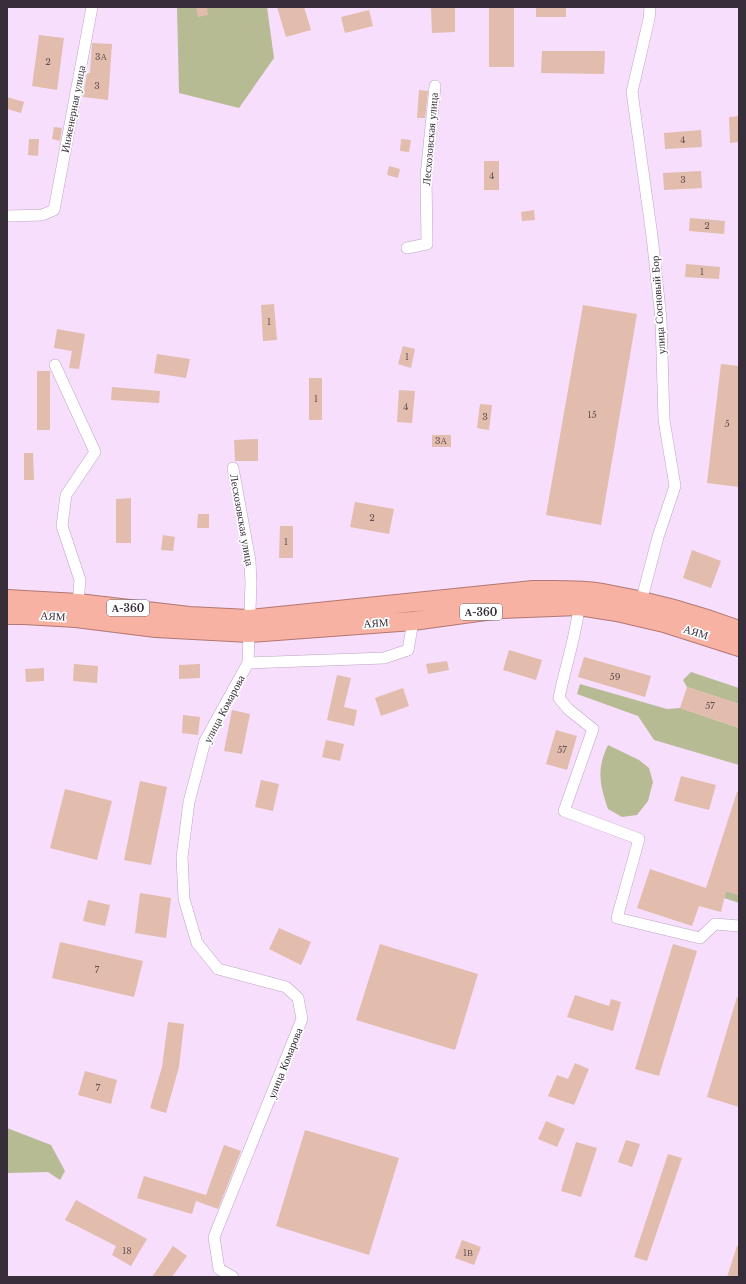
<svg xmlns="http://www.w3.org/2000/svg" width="746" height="1284" font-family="'Libre Baskerville',serif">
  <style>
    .green { fill: #b6bb94 }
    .building { fill: #e2bcad }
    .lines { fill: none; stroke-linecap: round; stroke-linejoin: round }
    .minor-casing { stroke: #bca5c2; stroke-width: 12 }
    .trunk-casing { stroke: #b27770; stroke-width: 20 }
    .minor { stroke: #fff; stroke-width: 11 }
    .trunk { stroke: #f7b2a4; stroke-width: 18 }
    .labels { text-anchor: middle; stroke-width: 3.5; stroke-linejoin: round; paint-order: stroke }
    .number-label { font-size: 9px; fill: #625256 }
    .shield { fill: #fff; stroke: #736d74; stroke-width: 1 }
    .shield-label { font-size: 10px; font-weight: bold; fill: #372e39 }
    .street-label { font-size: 11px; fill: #372e39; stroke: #fff }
  </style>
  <rect width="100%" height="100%" fill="#f7defc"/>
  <!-- green -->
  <path class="green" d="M177,7H267L274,58L239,108L179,93Z
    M691,672L739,688V704L687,687L683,680Z
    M580,684L667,709L680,708L739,728V765L654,740L638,716L577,694Z
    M608,745L639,760L649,768L653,782L648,801L637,815L622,817L608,809C600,785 596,770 608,745Z
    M726,891L739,895V903L724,898Z
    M7,1128L51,1145L65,1171L60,1180L48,1172L7,1173Z"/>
  <!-- building -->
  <path class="building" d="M196,7H207L208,15L198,17Z
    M277,7H304L311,30L286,37Z
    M431,7H455V32L432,33Z
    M489,7H514V67H489Z
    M536,7H566V17H536Z
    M369,10L373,26L345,33L341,17Z
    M39,35L64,38L57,90L32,86Z
    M92,43L112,44L108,100L83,97L87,73H90Z
    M542,51H605L604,74L541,73Z
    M419,90L428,91L425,118H417Z
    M7,97L24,102L21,113L7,109Z
    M739,116V142L730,143L729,117Z
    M54,127L62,128L60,141L52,139Z
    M701,130L702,147L665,149L664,133Z
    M29,139H39L38,156L28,155Z
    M401,139L411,140L409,152L400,151Z
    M484,161H499V190H484Z
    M389,166L400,169L398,178L387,175Z
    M701,171L702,188L664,190L663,173Z
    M534,210L535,220L522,221L521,212Z
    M690,218L725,221L724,234L689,231Z
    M686,264L720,267L719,279L685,277Z
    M274,304L277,340L263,341L261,305Z
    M583,305L637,314L601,525L546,515Z
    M57,329L85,334L79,369L69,368L72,351L54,348Z
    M403,346L415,349L411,368L398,364Z
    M157,354L190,359L186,378L154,373Z
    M721,364L739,366V487L707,483Z
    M37,371H50V430H37Z
    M309,378H322V420H309Z
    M112,387L160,391L159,403L111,400Z
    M399,390L415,391L412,423L397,422Z
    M480,404L492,405L489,430L477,428Z
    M432,435H451V447H432Z
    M258,439V461H235L234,440Z
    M24,453H33L34,480H24Z
    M131,498V543H116V499Z
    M355,502L394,509L389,534L350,527Z
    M198,514H209V528H197Z
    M280,526H293V558H279Z
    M163,535L175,537L173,551L161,550Z
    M692,550L721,561L711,588L683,578Z
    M509,650L542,660L536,680L503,670Z
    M584,657L651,676L645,697L578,677Z
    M447,661L449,670L428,674L426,664Z
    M74,664L98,666L97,683L73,681Z
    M200,664V678L179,679V665Z
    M44,668V681L26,682L25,669Z
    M337,675L351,678L344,707L357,710L354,726L327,720Z
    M687,687L739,704V728L680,708Z
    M403,688L409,706L381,716L375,698Z
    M232,710L250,714L242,754L224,751Z
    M183,715L200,717L198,735L182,733Z
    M556,730L577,736L567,770L546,764Z
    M326,740L344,744L340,761L322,757Z
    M681,776L716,785L709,810L674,801Z
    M261,780L279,784L273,811L255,807Z
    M140,781L167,787L151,865L124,860Z
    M65,789L112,801L97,860L50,848Z
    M737,792H739V895L726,891L721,912L699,906L692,926L637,908L650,869L706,888Z
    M140,893L171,898L166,938L135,933Z
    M88,900L110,905L105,926L83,921Z
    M279,928L311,942L301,965L269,949Z
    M60,942L143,961L134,997L52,978Z
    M380,944L478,974L455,1050L356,1020Z
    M673,944L697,951L659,1076L635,1069Z
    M575,995L609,1006L611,999L621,1002L613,1031L567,1017Z
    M737,997L739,998V1107L707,1097Z
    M168,1022L184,1024L179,1067L166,1113L150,1108L162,1067Z
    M575,1063L589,1069L574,1105L548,1096L557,1075L568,1079Z
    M85,1071L117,1080L111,1104L78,1095Z
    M546,1121L565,1129L557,1147L538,1139Z
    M305,1130L399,1158L369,1255L276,1226Z
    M626,1140L640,1144L632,1167L618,1162Z
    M576,1142L597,1148L581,1197L561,1191Z
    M224,1145L241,1151L218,1209L196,1201L192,1214L137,1198L144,1176L206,1195Z
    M668,1154L682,1158L647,1261L634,1257Z
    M76,1200L147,1239L131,1266L112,1255L116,1246L65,1220Z
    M462,1240L481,1247L474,1265L455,1258Z
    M173,1246L187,1256L172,1277H152Z
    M737,1246H739V1277H727Z"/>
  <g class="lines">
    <!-- minor casing -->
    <g class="minor-casing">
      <path id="minor" d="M7,216L42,215L54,210L92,7
        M407,248L427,244L426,176L435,86
        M55,365L95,452L66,495L62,526L80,580L78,603
        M233,468L250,561L251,583L248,663L205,741L189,802L182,857L184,899L197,943L218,969L286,987L298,998L302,1019L214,1237L219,1269L233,1277
        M641,602L658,537L675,486L664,420L661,319L652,236L632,92L649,19L650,7
        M579,606C576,637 565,667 559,698L568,709L593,729L564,811L639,839L617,918L700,938L715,924L739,926
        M248,663L384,658L408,650L413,621"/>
    </g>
    <!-- trunk casing -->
    <g class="trunk-casing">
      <path id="trunk" d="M7,599L78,603L189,616L249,619L533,590C556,590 581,589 603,593C649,601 696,614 739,630
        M7,615H24L76,618L156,628L249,633L413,621L500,609L579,606L617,612L664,623L739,647"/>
    </g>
    <!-- minor -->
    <use href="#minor" class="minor"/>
    <!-- trunk -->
    <use href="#trunk" class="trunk"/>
  </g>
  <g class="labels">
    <!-- number labels -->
    <g class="number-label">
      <text x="101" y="60">3А</text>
      <text x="48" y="65">2</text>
      <text x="97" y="89">3</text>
      <text x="683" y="143">4</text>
      <text x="492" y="179">4</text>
      <text x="683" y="183">3</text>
      <text x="707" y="229">2</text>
      <text x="702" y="275">1</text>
      <text x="269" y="325">1</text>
      <text x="407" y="360">1</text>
      <text x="316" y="402">1</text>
      <text x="406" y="410">4</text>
      <text x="592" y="418">15</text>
      <text x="485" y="420">3</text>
      <text x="727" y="427">5</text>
      <text x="441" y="444">3А</text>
      <text x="372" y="521">2</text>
      <text x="286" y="545">1</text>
      <text x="615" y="680">59</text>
      <text x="710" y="709">57</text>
      <text x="562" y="753">57</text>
      <text x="97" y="973">7</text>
      <text x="98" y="1091">7</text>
      <text x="127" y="1254">18</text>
      <text x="468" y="1256">1В</text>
    </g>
    <!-- shield labels -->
    <g class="shield">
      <rect x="107" y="600" width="42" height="16" rx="3"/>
      <rect x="460" y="604" width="42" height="16" rx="3"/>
    </g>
    <g class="shield-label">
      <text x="128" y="612">А-360</text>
      <text x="481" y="616">А-360</text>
    </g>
    <!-- street labels -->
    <g class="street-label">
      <text transform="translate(73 109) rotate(-79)" y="4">Инженерная улица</text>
      <text transform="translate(430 139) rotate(-85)" y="4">Лесхозовская улица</text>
      <text transform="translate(658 305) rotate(-94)" y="4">улица Сосновый Бор</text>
      <text transform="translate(242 520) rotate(80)" y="4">Лесхозовская улица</text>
      <text transform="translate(53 616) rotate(3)" y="4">АЯМ</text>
      <text transform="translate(376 623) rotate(-4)" y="4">АЯМ</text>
      <text transform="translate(696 632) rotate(17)" y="4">АЯМ</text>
      <text transform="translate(224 709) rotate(-62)" y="4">улица Комарова</text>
      <text transform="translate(285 1063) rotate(-68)" y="4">улица Комарова</text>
    </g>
  </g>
  <!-- border -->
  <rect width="746" height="1284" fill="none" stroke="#372e39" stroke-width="16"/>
</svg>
